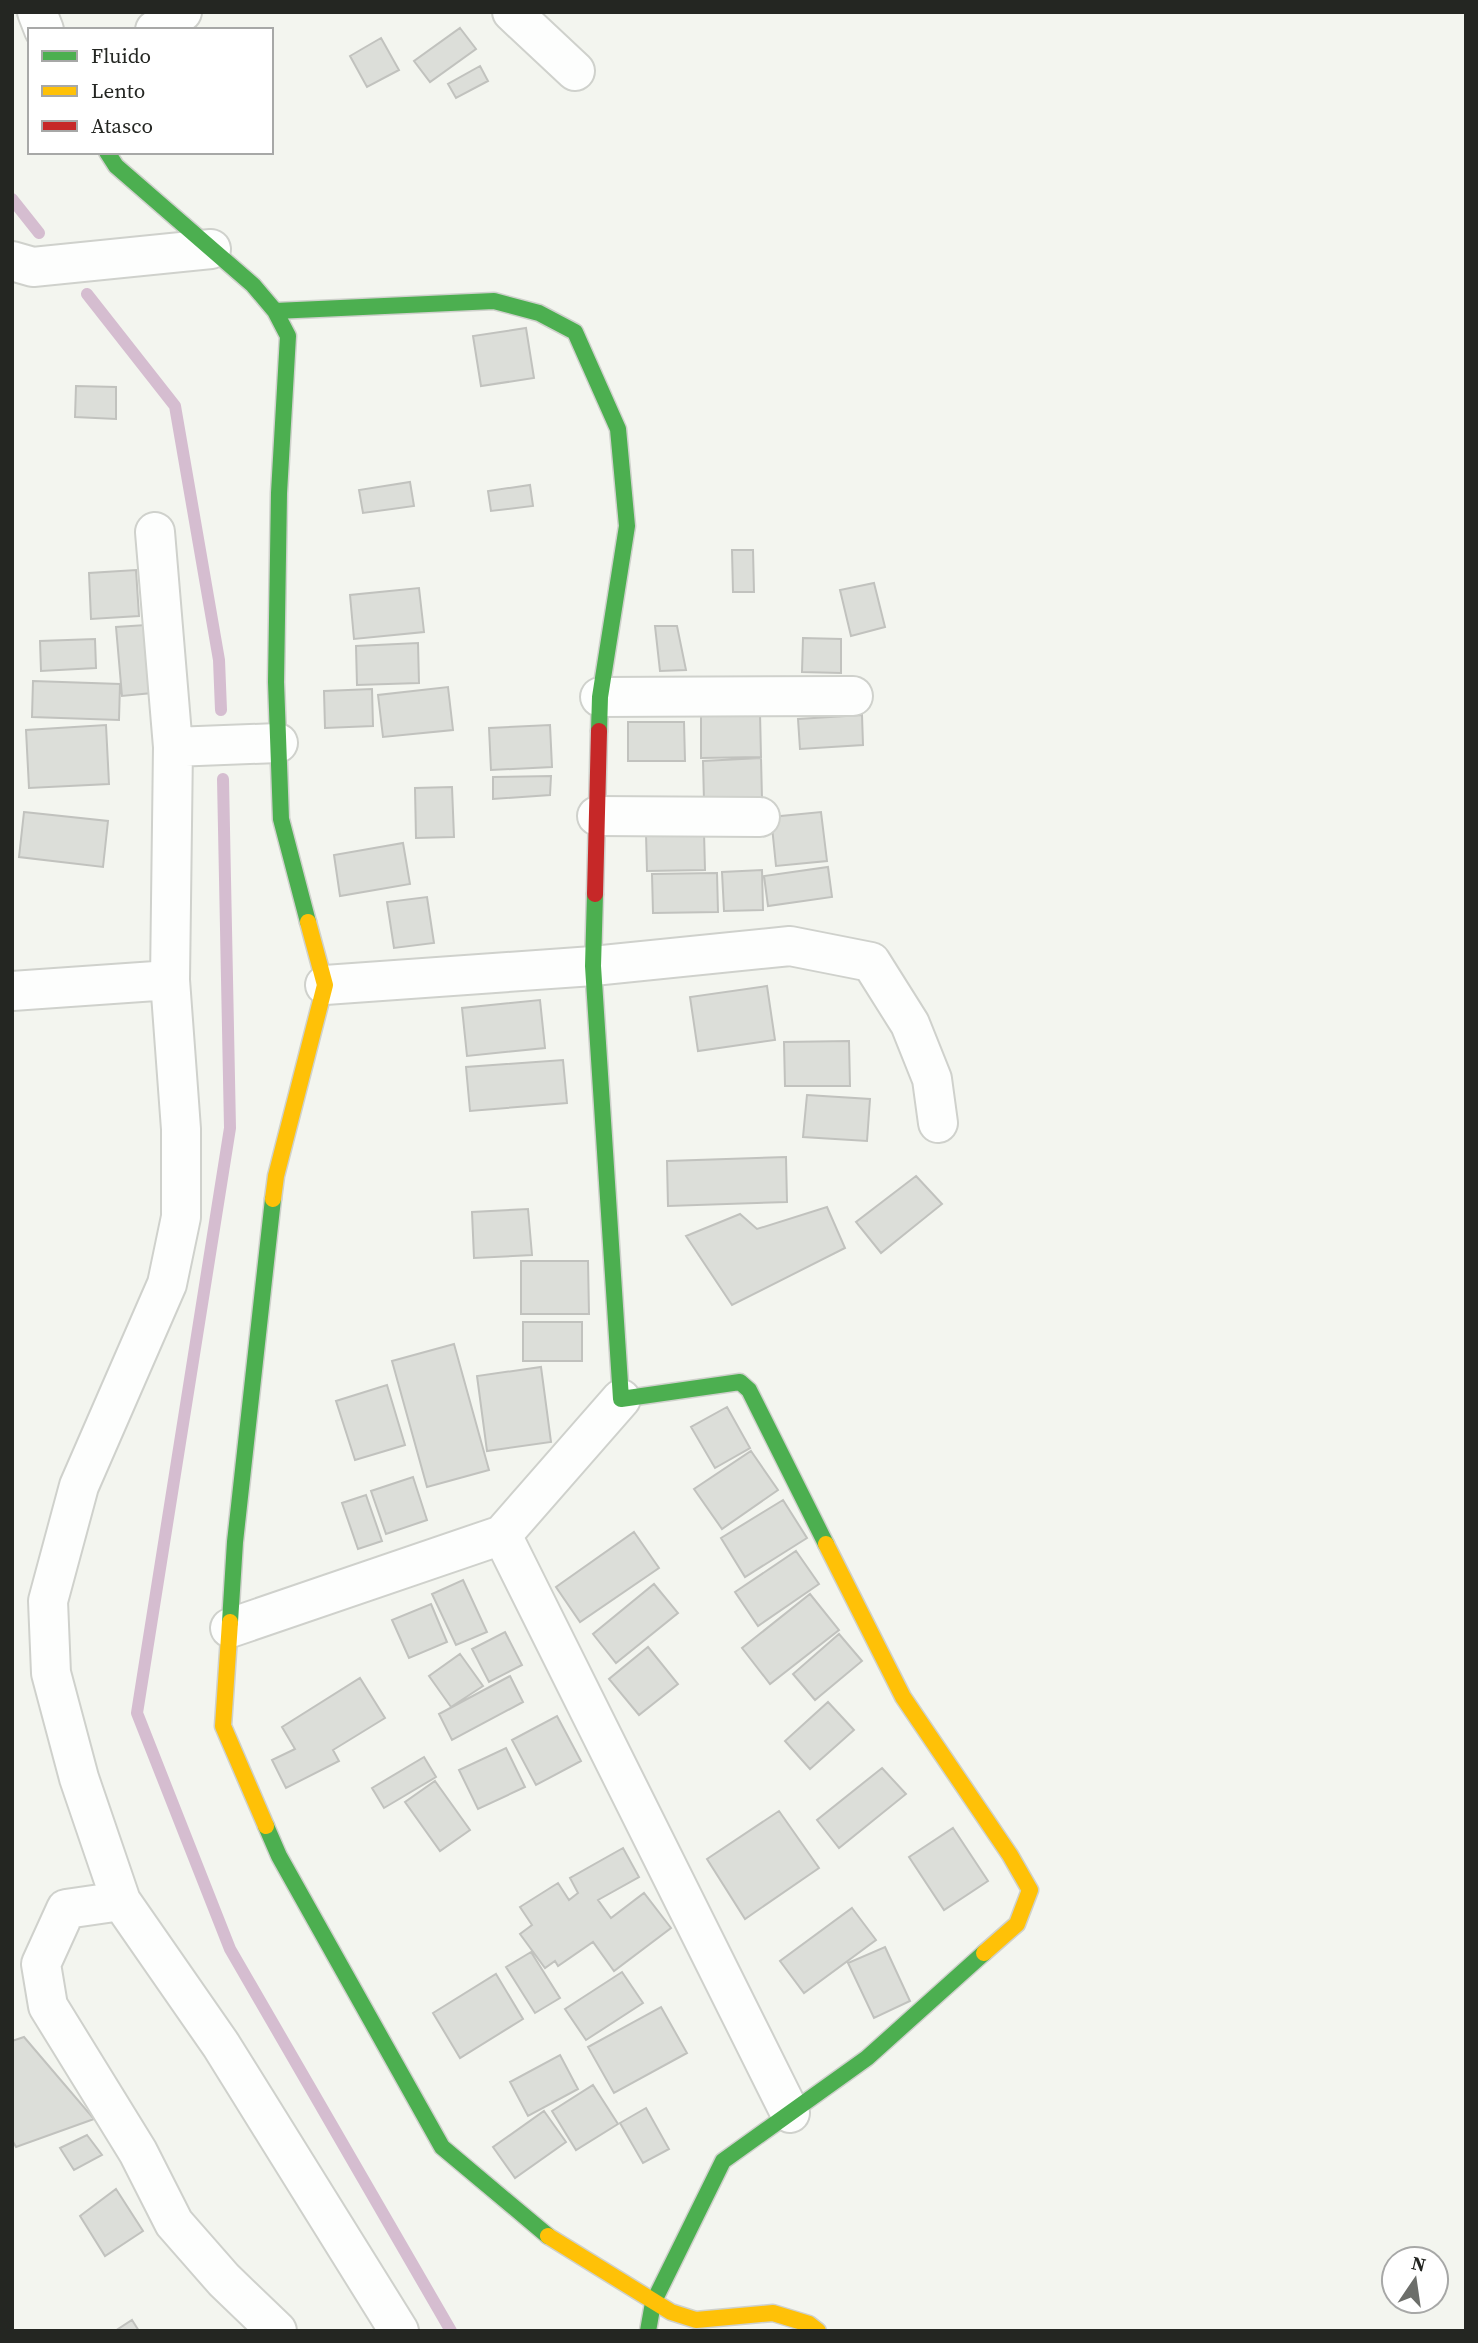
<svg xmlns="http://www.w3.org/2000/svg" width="1478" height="2343" font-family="'Source Serif 4',serif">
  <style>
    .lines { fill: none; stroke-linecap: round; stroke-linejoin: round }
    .stream { stroke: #d5bdd0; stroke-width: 12 }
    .building { fill: #dcded9; stroke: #c1c2be; stroke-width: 2 }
    .street-casing { stroke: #cfd1cc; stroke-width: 42 }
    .fast-casing { stroke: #cfd1cc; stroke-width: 19 }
    .slow-casing { stroke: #cfd1cc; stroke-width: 19 }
    .jam-casing { stroke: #cfd1cc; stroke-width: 19 }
    .street { stroke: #fdfefd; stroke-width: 38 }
    .fast { stroke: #4caf50; stroke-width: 16 }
    .slow { stroke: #ffc107; stroke-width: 16 }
    .jam { stroke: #c62828; stroke-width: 16 }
  </style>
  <rect width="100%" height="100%" fill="#f3f5ef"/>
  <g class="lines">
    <!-- stream -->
    <path class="stream" d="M12,199L39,233
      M87,294L175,406L219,660L221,710
      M223,779L230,1128L137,1713L230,1949L451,2331"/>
  </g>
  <!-- building -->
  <path class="building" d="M460,28L476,49L430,82L414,61Z
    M381,38L399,70L367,87L350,56Z
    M480,66L488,81L456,98L448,84Z
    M526,328L534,378L481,386L473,336Z
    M76,386L116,387V419L75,417Z
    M410,482L414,506L363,513L359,490Z
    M530,485L533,506L491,511L488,491Z
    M732,550H753L754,592H733Z
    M136,570L139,616L91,619L89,573Z
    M874,583L885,627L851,636L840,590Z
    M419,588L424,632L354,639L350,595Z
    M146,625L152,693L122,696L116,627Z
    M655,626H677L686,670L660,671Z
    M803,638L841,639V673L802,672Z
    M95,639L96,668L41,671L40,641Z
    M418,643L419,683L357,685L356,646Z
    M33,681L120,684L119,720L32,717Z
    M448,687L453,730L383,737L378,695Z
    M372,689L373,726L325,728L324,691Z
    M760,713L761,757L701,758V714Z
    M862,715L863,745L800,749L798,719Z
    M628,722H684L685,761H628Z
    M106,725L109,784L29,788L26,730Z
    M550,725L552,767L491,770L489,728Z
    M761,758L762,799L704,801L703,761Z
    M551,776L550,795L493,799V777Z
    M452,787L454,837L416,838L415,788Z
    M24,812L108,821L103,867L19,857Z
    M821,812L827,861L776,866L771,817Z
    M704,832L705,870L647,871L646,834Z
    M403,843L410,884L340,896L334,855Z
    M828,867L832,897L768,906L764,876Z
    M762,870L763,910L724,911L722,872Z
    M717,873L718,912L653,913L652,874Z
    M427,897L434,943L394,948L387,902Z
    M767,986L775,1040L698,1051L690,997Z
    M540,1000L545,1048L467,1056L462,1008Z
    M849,1041L850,1086H785L784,1042Z
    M563,1060L567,1103L470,1111L466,1067Z
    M807,1095L870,1099L867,1141L803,1137Z
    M786,1157L787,1202L668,1206L667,1161Z
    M916,1176L942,1204L881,1253L856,1222Z
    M827,1207L845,1248L732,1305L686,1236L740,1214L757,1229Z
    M528,1209L532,1255L474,1258L472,1212Z
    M521,1261H588L589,1314H521Z
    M523,1322H582V1361H523Z
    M454,1344L489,1470L427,1487L392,1361Z
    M541,1367L551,1442L487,1451L477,1376Z
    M387,1385L405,1445L355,1460L336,1401Z
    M727,1407L750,1448L715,1468L691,1427Z
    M751,1451L778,1490L722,1529L694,1489Z
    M413,1477L427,1520L386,1534L371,1491Z
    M366,1495L382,1541L358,1549L342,1503Z
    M783,1500L807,1538L745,1577L721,1538Z
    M634,1532L659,1568L580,1622L556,1587Z
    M796,1551L819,1584L758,1626L735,1592Z
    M463,1580L487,1632L456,1645L432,1594Z
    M654,1584L678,1613L616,1663L593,1634Z
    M810,1594L839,1630L770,1684L742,1648Z
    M431,1604L447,1642L409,1658L392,1620Z
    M505,1632L522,1665L489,1682L472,1649Z
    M839,1634L862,1661L815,1700L793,1674Z
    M648,1647L678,1684L639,1715L609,1679Z
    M460,1654L483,1686L451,1707L429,1676Z
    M510,1676L523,1702L452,1740L439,1714Z
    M360,1678L385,1718L333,1750L339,1761L286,1788L272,1760L295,1749L282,1727Z
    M828,1702L854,1730L810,1769L785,1741Z
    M557,1716L581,1761L536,1785L512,1740Z
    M506,1748L525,1787L478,1809L459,1770Z
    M424,1757L436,1777L384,1808L372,1788Z
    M882,1768L906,1794L839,1848L817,1820Z
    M435,1781L470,1830L440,1851L405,1802Z
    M779,1811L819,1868L745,1919L707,1859Z
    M953,1828L988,1881L944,1910L909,1857Z
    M623,1848L639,1877L598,1900L611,1918L644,1893L671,1928L614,1971L593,1942L558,1966L555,1961L545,1968L520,1934L532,1925L520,1907L558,1883L569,1900L578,1893L570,1878Z
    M852,1908L876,1940L804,1993L780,1961Z
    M885,1947L910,2001L874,2018L848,1963Z
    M531,1952L560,1998L535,2013L506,1967Z
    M622,1972L643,2003L586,2040L565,2009Z
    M496,1974L523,2019L460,2058L433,2013Z
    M661,2007L687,2053L614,2093L588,2047Z
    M24,2037L94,2119L16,2147L12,2140V2041Z
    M560,2055L578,2089L528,2116L510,2082Z
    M593,2085L618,2124L576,2150L552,2111Z
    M646,2108L669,2149L643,2163L620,2123Z
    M544,2111L566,2142L515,2178L493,2147Z
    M87,2135L102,2155L74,2170L60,2148Z
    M116,2189L143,2231L105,2256L80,2216Z
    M132,2320L139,2331H115Z"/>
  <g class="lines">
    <!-- street casing -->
    <g class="street-casing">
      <path id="street" d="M37,12L44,30
        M512,12L575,71
        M155,30L182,12
        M12,261L33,267L211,249
        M155,532L173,747L170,980L181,1129V1217L167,1284L79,1486L48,1601L51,1673L79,1778L121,1901L221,2045L399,2331
        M600,697L853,696
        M173,747L278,743
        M597,816L760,817
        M325,985L593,966L790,946L871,962L910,1024L932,1079L938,1123
        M12,991L170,980
        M502,1535L790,2113
        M230,1628L502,1535L621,1399
        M121,1901L66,1909L41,1964L48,2006L138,2152L174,2223L224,2280L277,2331"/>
    </g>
    <!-- fast casing -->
    <g class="fast-casing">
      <path id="fast" d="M107,152L116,166L253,285L275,311L288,336L279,493L276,682L281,819L308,922
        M275,311L494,301L539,313L575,332L618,429L627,526L600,697L599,731
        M595,894L593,966L621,1399L740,1382L749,1390L826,1544
        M230,1622L235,1542L273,1199
        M266,1826L279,1856L442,2147L548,2236
        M648,2331L653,2303L723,2161L867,2058L984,1953"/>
    </g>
    <!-- slow casing -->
    <g class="slow-casing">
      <path id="slow" d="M273,1199L276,1176L325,985L308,922
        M826,1544L903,1697L1010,1855L1030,1890L1017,1924L984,1953
        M230,1622L223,1726L266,1826
        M548,2236L671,2312L696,2320L773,2313L809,2324L818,2331"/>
    </g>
    <!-- jam casing -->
    <g class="jam-casing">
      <path id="jam" d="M595,894L599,731"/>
    </g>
    <!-- street -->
    <use href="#street" class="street"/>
    <!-- fast -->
    <use href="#fast" class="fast"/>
    <!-- slow -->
    <use href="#slow" class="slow"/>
    <!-- jam -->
    <use href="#jam" class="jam"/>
  </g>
  <!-- border -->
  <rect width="1478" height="2343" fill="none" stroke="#242622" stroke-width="28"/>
  <!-- legend -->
  <rect x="28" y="28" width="245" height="126" fill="#ffffff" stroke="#a7a8a7" stroke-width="2"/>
  <rect x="42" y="51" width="35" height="10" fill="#4caf50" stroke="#a7a8a7" stroke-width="2"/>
  <text x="91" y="63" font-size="21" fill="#242622">Fluido</text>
  <rect x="42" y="86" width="35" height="10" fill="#ffc107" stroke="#a7a8a7" stroke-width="2"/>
  <text x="91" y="98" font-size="21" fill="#242622">Lento</text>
  <rect x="42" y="121" width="35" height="10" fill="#c62828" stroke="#a7a8a7" stroke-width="2"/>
  <text x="91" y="133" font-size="21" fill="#242622">Atasco</text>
  <!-- north arrow -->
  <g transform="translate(1415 2280) rotate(13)"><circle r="33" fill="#ffffff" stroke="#a7a8a7" stroke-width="2"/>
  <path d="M0-5L12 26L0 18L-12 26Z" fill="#6c6e6a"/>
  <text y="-10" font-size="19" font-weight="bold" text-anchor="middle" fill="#242622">N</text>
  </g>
</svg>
